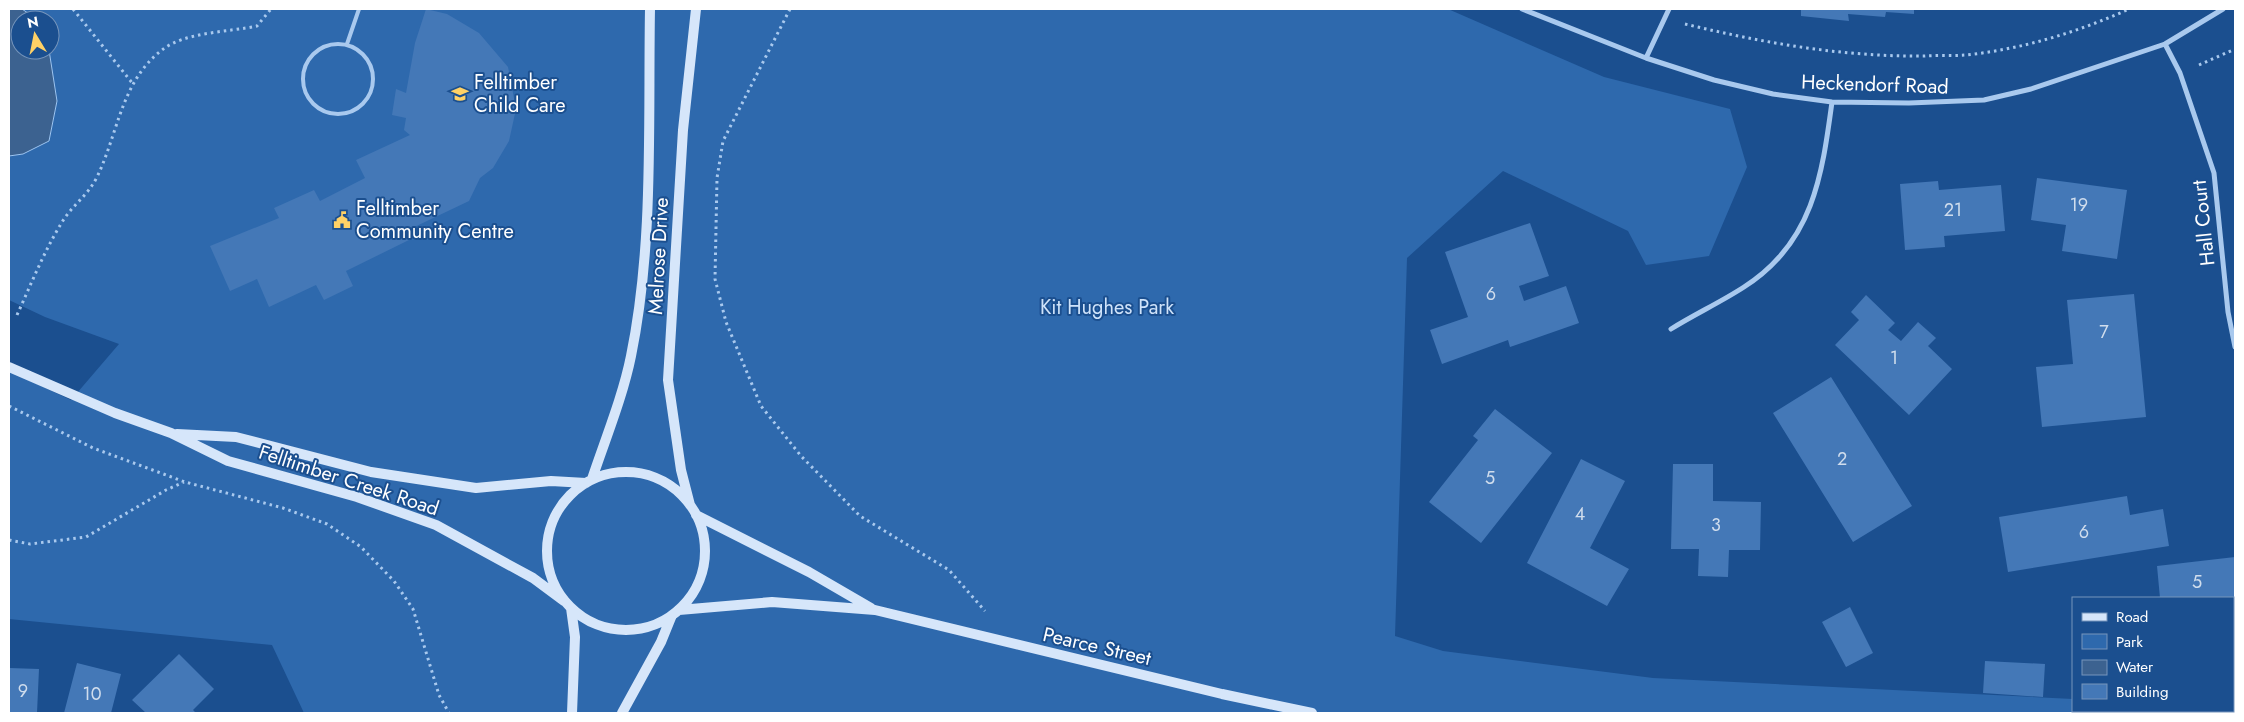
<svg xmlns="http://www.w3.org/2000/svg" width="2244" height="722" font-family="Jost,sans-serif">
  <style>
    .green { fill: #2e69ad; fill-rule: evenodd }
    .water { fill: #3c6290; stroke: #9cc4f0 }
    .building { fill: #4478b7 }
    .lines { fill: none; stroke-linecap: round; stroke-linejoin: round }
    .path { stroke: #a9c9ee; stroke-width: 3; stroke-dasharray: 2.5 4; stroke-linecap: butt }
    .lane { stroke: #a9c9ee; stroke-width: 4 }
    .street { stroke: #a9c9ee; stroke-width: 5 }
    .secondary { stroke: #d6e6fa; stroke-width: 10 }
    .labels { text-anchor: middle; stroke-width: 4; stroke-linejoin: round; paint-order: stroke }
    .number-label { font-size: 18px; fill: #d0dded }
    .poi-label { font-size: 20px; fill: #fff; stroke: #1b4f8f; text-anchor: start }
    .street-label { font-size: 20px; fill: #fff; stroke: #1b4f8f }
    .park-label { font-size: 20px; fill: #cfe3fa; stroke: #1b4f8f }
  </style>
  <rect width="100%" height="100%" fill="#1b4f8f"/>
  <!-- green -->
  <path class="green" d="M9,9H1448L1604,77L1730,109L1747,167L1709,256L1646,265L1628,231L1503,171L1407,258L1395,636L1443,651L1653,678L2073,699V711H2233V706H2235V713H304L272,645L9,619V371L71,400L119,344L45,317L9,300ZM20,20H50V50H20Z"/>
  <!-- water -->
  <path class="water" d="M9,9H22L38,20H20V50H49L57,101L49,141L23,154L9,156Z"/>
  <!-- building -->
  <path class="building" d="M426,9L447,14L479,33L508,67L516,109L509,141L493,168L480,178L469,201L406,231L409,240L346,271L353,286L324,300L316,285L269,307L257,279L230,291L210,246L279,218L274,208L314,190L320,201L365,178L356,160L410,135L404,130L406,118L392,115L396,89L406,93L415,43Z
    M1801,9H1914V14L1886,12L1885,17L1848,14L1849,21L1801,16Z
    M2037,178L2127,190L2117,259L2062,251L2066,225L2031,220Z
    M1938,181L1939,190L2001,185L2005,231L1944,236L1945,247L1905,250L1900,184Z
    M1530,223L1549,276L1519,286L1524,301L1566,286L1579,323L1510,347L1508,340L1442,364L1430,330L1468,317L1445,252Z
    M2134,294L2146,417L2042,427L2036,367L2073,364L2067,300Z
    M1866,295L1895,323L1888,330L1901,341L1918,322L1936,338L1928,346L1952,369L1909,415L1835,345L1859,320L1851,312Z
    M1831,377L1912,506L1853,542L1773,413Z
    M1495,409L1552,453L1481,543L1429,502L1478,440L1473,436Z
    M1581,459L1625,481L1590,548L1629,569L1607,606L1527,563Z
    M1673,464H1713V501L1761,502L1760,550H1729L1728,577L1698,576L1699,549H1671Z
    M2127,496L2130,515L2163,509L2169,546L2008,572L1999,517Z
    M2235,557V614H2233V598H2160L2157,566Z
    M1850,607L1873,653L1846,667L1822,622Z
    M179,654L214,689L193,710L196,713H146L132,700Z
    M1985,661L2045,664L2043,697L1983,693Z
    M77,663L121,674L111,713H64Z
    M9,668L39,669L37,713H9Z"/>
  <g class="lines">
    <!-- path -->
    <path class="path" d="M73,9L133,84
      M790,9L723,141L717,178L715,279L726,322L761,406L801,456L860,516L949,570L985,611
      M1685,24C1764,43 1843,57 1925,56C1938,55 1953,56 1966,55C2023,49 2078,32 2129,9
      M2199,65L2235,49
      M17,315C32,282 45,249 64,219C74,204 88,195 97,177C118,134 121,81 162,50C184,32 229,32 257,26L271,9
      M9,406L93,448L185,482L283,508L327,524L361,547L394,581L413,609L439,695L449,713
      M9,540L30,544L86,537L166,490L184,482"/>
    <!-- lane -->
    <path class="lane" d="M303 79a35 35 0 1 1 70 0a35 35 0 1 1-70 0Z
      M347,44L359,9"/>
    <!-- street -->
    <path class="street" d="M1522,9L1646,58L1714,80L1773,94L1832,102L1909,103L1984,100L2031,89L2165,44L2223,9
      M2165,44L2180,73L2214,173L2228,312L2235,347
      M1646,58L1669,9
      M1671,329C1695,314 1721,302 1744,287C1813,243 1822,176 1832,102"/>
    <!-- secondary -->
    <path class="secondary" d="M9,367L115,413L171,433L228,461L357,497L436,525L533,578L564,601
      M177,434L236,437L371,472L476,488L551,481L586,483
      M547 551a79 79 0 1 1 158 0a79 79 0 1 1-158 0Z
      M592,479C605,440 623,396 631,356C654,244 648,123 650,9
      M690,505L681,470L668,380L683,130L696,9
      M696,515L809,572L871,608
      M571,608L575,637L572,713
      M679,610L772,602L875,610L1222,694L1312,713
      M622,713L661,642L672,615"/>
  </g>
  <!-- icons -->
  <defs>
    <g id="school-bare" transform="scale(1.35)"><path d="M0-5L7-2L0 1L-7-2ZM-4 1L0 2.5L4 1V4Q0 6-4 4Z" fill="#ffd166" stroke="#1b4f8f" stroke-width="2.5" paint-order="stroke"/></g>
    <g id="civic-bare" transform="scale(1.35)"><path d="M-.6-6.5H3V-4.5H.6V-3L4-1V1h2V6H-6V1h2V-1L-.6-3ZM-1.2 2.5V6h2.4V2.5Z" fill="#ffd166" stroke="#1b4f8f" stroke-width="2.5" paint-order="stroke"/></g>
  </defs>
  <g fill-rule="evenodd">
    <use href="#school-bare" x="460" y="94"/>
    <use href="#civic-bare" x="342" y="220"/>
  </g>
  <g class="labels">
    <!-- number labels -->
    <g class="number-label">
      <text x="2079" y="211">19</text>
      <text x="1953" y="216">21</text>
      <text x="1491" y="300">6</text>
      <text x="2104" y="338">7</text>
      <text x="1894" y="364">1</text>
      <text x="1842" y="465">2</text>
      <text x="1490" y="484">5</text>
      <text x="1580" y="520">4</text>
      <text x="1716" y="531">3</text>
      <text x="2084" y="538">6</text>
      <text x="2197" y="588">5</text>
      <text x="23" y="697">9</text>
      <text x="92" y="700">10</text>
    </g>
    <!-- poi labels -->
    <g class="poi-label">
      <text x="474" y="89">Felltimber<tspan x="474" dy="23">Child Care</tspan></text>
      <text x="356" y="215">Felltimber<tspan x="356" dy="23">Community Centre</tspan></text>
    </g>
    <!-- street labels -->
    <g class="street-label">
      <text transform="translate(1875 84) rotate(2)" y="7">Heckendorf Road</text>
      <text transform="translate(2203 223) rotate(-96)" y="7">Hall Court</text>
      <text transform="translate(658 256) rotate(-87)" y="7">Melrose Drive</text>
      <text transform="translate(349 480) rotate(18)" y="7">Felltimber Creek Road</text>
      <text transform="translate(1097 646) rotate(13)" y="7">Pearce Street</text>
    </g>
    <!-- park labels -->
    <g class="park-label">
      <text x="1107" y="314">Kit Hughes Park</text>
    </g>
  </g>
  <!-- border -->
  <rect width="2244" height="722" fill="none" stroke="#ffffff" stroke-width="20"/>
  <!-- legend -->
  <rect x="2072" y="597" width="162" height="115" fill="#1b4f8f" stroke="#7695bc"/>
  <rect x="2082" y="613" width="25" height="8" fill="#d6e6fa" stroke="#7695bc"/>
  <text x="2116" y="622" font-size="15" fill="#ffffff">Road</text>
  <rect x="2082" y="634" width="25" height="15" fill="#2e69ad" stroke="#7695bc"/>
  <text x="2116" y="647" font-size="15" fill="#ffffff">Park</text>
  <rect x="2082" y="660" width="25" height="15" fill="#3c6290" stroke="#7695bc"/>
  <text x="2116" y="672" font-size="15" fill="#ffffff">Water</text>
  <rect x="2082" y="684" width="25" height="15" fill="#4478b7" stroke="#7695bc"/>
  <text x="2116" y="697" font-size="15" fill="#ffffff">Building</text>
  <!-- north arrow -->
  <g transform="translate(35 35) rotate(350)"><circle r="24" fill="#1b4f8f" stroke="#7695bc"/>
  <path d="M0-4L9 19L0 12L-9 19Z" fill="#ffd166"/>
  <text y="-8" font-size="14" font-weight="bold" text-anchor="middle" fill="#ffffff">N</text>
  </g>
</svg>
